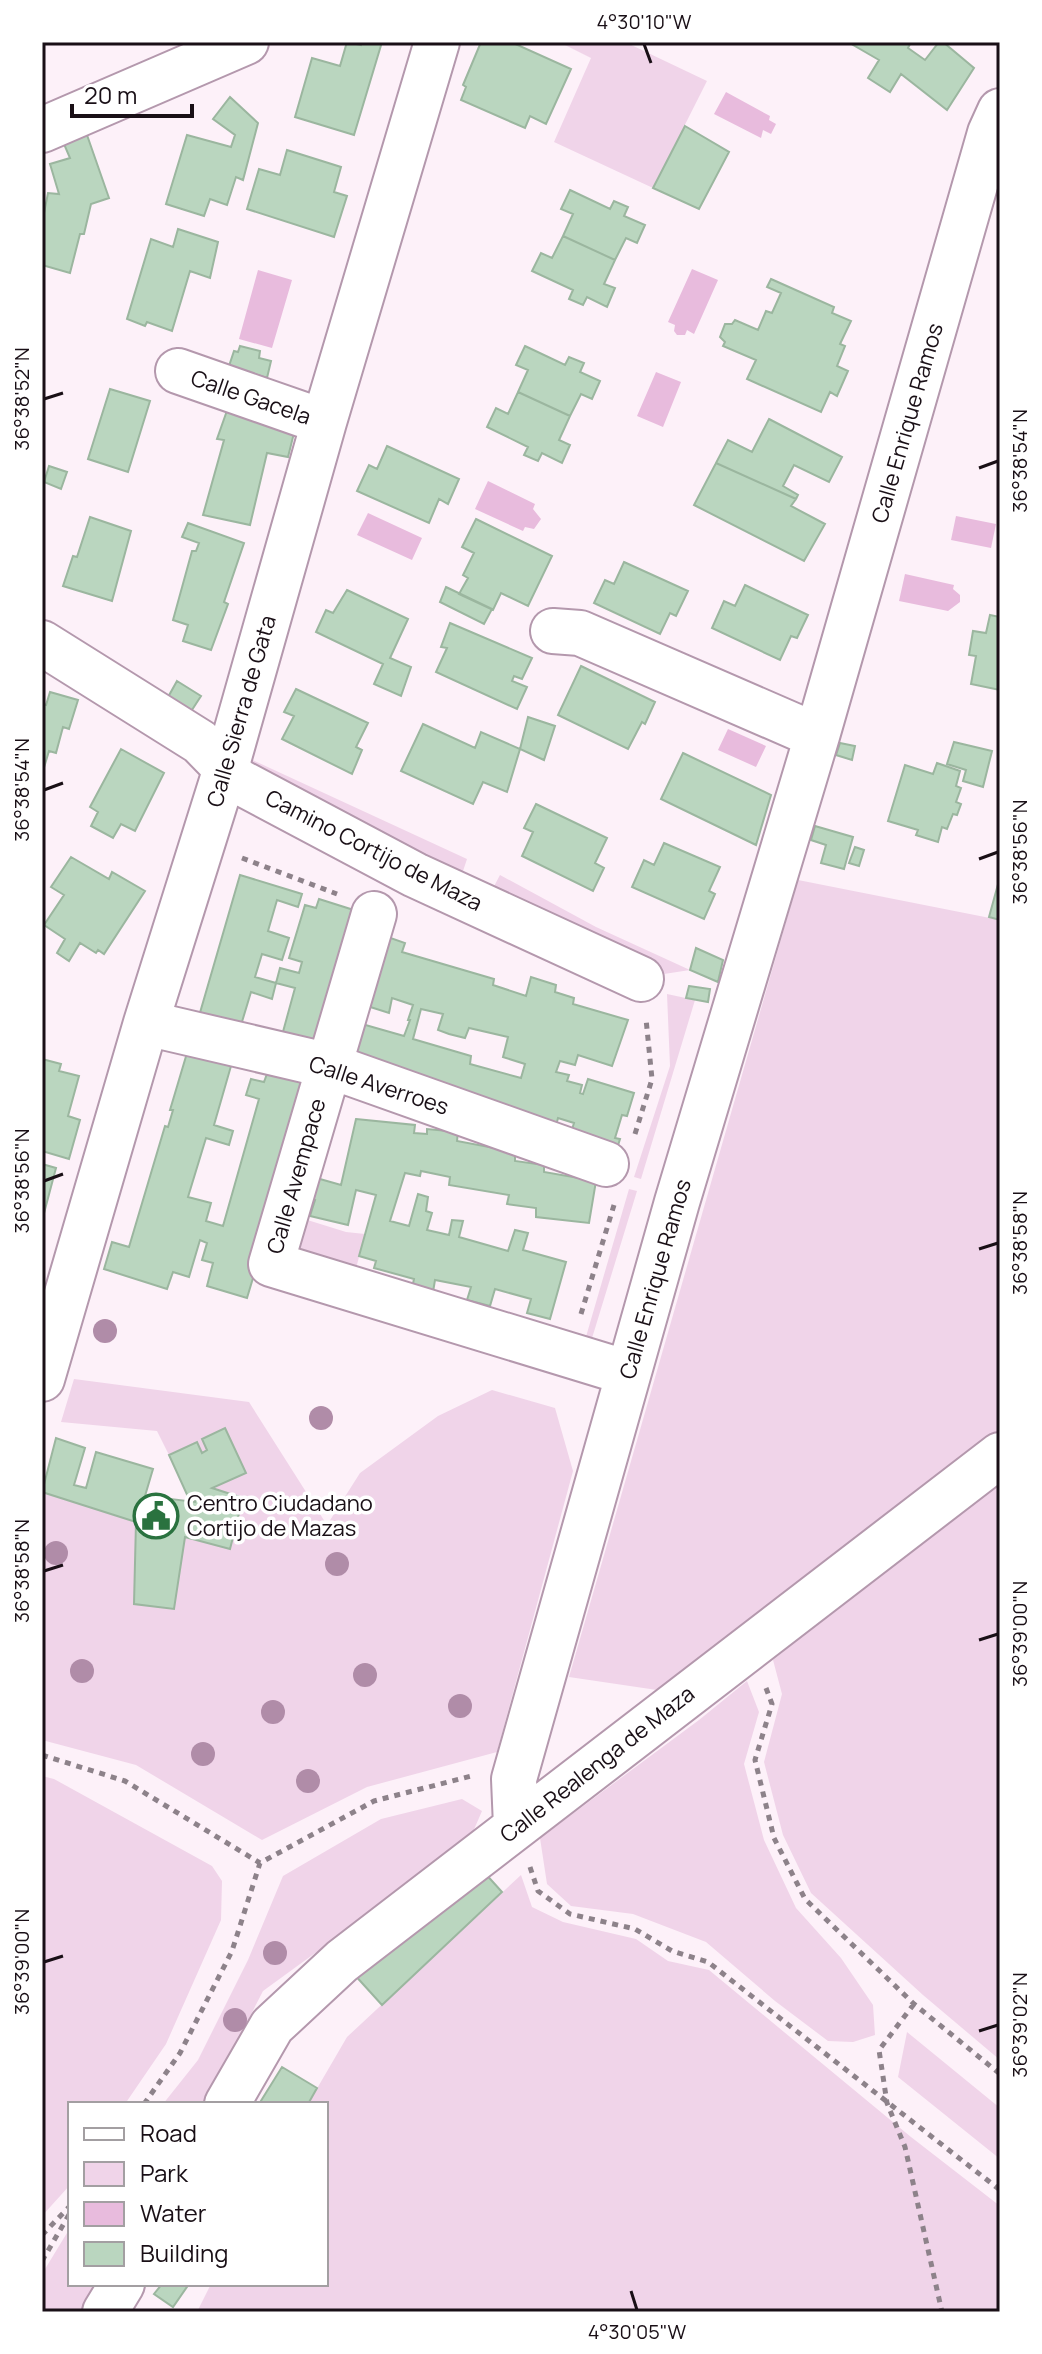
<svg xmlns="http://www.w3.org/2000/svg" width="1042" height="2354" font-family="Manrope,sans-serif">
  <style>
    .green { fill: #f0d4e9 }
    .water { fill: #e8bbdd }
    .building { fill: #bad6bf; stroke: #9bb69f; stroke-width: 2; fill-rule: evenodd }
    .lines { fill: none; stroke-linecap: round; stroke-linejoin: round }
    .minor-casing { stroke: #b498ad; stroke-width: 48 }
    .path { stroke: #8d828a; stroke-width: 5; stroke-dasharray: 6 6; stroke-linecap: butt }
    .minor { stroke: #fff; stroke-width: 44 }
    .tree { fill: #b08ca8 }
    .ticks { fill: none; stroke: #190f16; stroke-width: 3 }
    .labels { text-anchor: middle; stroke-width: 7; stroke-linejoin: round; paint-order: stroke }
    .street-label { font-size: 22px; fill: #190f16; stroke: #fff }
    .poi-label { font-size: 22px; fill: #190f16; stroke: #fff; text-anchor: start }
    .neatline { fill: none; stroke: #190f16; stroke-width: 3 }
    .ticks-label { font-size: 20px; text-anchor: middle; fill: #190f16 }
  </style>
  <rect width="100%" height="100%" fill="#fdf1f9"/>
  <!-- green -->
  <path class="green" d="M559,42H625L707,81L653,188L554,142L591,58Z
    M246,757L467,859L461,877L262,779Z
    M500,875L596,927L690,970L664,974L491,892Z
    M798,880L1000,920V1429L657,1690L569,1677Z
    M667,994L695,1000L641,1179L634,1177L670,1066Z
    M629,1189L637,1191L589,1348L583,1347Z
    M301,1218L346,1232L365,1234L353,1280L290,1259Z
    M74,1379L249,1402L327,1525L360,1473L438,1416L492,1390L555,1408L573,1471L497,1752L367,1787L262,1840L136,1765L42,1740V1492L136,1522L174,1609L185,1537L230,1549L243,1499L212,1488L246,1473L225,1428L207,1450L202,1453L196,1442L169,1455L157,1431L61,1422Z
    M1000,1475V2060L923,1995L811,1893L783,1835L764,1762L782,1694L773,1660Z
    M747,1681L759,1712L744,1764L764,1840L796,1908L841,1958L873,2005L875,2035L853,2042L828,2041L775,2001L706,1942L633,1914L571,1906L547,1884L540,1838L699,1720Z
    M42,1776L54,1779L212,1866L222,1881L221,1920L166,2044L125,2104H70V2185L42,2216Z
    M462,1799L482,1811L469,1841L263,1991L205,2104H163L198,2060L248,1960L283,1876L381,1819Z
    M521,1875L532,1907L563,1922L636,1939L668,1961L709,1970L911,2137L1000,2206V2312H197L211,2284H326V2104H308L347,2037Z
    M907,2032L1000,2108V2159L898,2077Z
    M70,2228V2284H106L88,2312H42V2274Z"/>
  <!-- water -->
  <path class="water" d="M726,92L770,116L769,120L776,124L771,134L763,130L761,138L714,114Z
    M692,269L718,280L694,334L687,330L685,335H677L674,331L675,325L668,322Z
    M258,270L292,280L272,348L239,339Z
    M656,372L681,382L663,427L637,416Z
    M488,481L535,504L533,509L541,519L534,529L525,527L523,531L475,509Z
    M368,513L422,538L412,560L357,535Z
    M956,516L996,524L991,548L951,540Z
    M905,574L954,585L953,589L960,595V602L948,611L899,601Z
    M728,729L766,746L756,767L718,750Z"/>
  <!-- building -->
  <path class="building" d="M347,42L361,45L362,42H382L354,135L295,117L312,58L340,66Z
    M481,42H511L571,69L546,124L530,116L525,128L461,100L466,87L463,85Z
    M848,42H911L908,48L925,60L939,42H943L974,68L947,110L901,74L890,92L868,78L879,60Z
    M230,97L258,123L243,180L236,177L227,205L210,199L204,216L166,204L187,135L231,147L235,135L213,119Z
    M685,126L729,152L699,209L653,188Z
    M87,135L109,198L91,204L84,234H80L70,273L42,265V223L48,193L59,194L50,164L70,158L64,144Z
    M287,150L341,167L334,192L347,196L334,237L247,209L259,169L280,175Z
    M570,190L610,209L614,201L628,207L624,216L645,225L637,243L626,238L615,260L563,236L573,214L561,209Z
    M178,229L218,242L210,278L190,271L172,331L147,322L145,326L127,319L151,239L173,247Z
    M563,236L615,260L604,284L615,288L607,307L587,297L583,305L569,299L573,290L532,271L541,253L552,258Z
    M771,279L834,307L832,313L851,321L840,344L845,346L837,366L848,371L837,396L830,392L821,412L747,379L756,360L723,346L725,342L720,337L725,324H732L735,320L758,330L766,311L772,313L781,293L767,287Z
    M240,346L260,351L259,358L271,361L267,378L229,366L234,351L238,352Z
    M525,346L565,365L569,357L584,363L580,372L600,381L592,399L581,394L570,416L518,392L528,370L516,365Z
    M110,389L150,401L128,472L88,459Z
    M518,392L570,416L559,440L570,445L562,463L542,453L538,461L524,455L528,447L487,427L496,408L508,414Z
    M229,405L295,429L288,457L267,453L250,525L203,515L224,440L217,439Z
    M769,419L842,457L829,482L794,465L783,486L798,495L796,499L716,463L728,440L752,452Z
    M387,446L459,479L448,504L439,499L429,523L357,491L369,465L377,469Z
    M716,463L796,499L791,506L825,524L804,561L694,505Z
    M49,466L67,472L61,489L44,482Z
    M90,517L131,531L112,601L63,586L73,556L77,557Z
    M476,519L552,556L528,606L501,593L493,610L459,594L468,578L463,575L474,553L462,547Z
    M188,523L244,543L224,602L228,604L211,650L183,641L188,625L173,620L192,551H196L199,543L182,537Z
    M624,562L688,591L676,616L670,613L660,634L594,603L605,580L614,584Z
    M745,585L808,615L797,638L791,636L780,660L712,628L724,601L735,606Z
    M446,587L492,609L484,624L440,602Z
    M347,590L408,619L390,658L411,667L401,696L374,684L383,664L316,632L326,610L333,613Z
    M990,615L1000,617V690L971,684L976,656L969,655L973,631L986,633Z
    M450,623L532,658L522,679L514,676L512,681L527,687L517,709L436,672L447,648L441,647Z
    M581,666L655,702L645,724L642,722L628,749L558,715Z
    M177,681L201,696L190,713L167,699Z
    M296,689L368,723L356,747L362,750L352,774L282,739L294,716L284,712Z
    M50,692L78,700L69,729L63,727L56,753L49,751L42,774V704L46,705Z
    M528,717L555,726L544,760L520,749Z
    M423,724L475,748L481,732L520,749L507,792L483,782L473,804L401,771Z
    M954,742L992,751L983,787L963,781L966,770L947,764Z
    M840,743L855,746L852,760L836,755Z
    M121,749L164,773L135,831L121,824L113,838L91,826L98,812L90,807Z
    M683,753L771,795L756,845L661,799Z
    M937,763L960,771L956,786L961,788L956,802L961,804L957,815L953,814L947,829L942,827L938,842L916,835L918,830L888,821L905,765L933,774Z
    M536,804L607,838L595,863L604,868L593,891L522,856L533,832L524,828Z
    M815,826L853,837L844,869L821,863L826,845L811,840Z
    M664,843L720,867L709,891L715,894L704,919L632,887L644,860L654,865Z
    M855,847L864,850L859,866L849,863Z
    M71,857L109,879L112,872L145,891L104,954L98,950L96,953L80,943L69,961L57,953L65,939L44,925L64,895L51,887Z
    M240,875L302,894L298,907L277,900L268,931L289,938L282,960L262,954L255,977L276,983L272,999L251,992L238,1035L197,1023Z
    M1000,877V920L989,917Z
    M319,899L360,912L323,1052L281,1039L295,988L276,983L280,968L299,973L302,962L289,958L305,905L316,908Z
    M382,935L405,943L402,952L494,979L493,985L526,996L531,977L556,985L555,992L574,998L573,1004L628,1020L612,1066L578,1055L575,1065L560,1061L556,1072L569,1075L567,1081L582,1085L580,1093L583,1094L588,1079L634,1093L627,1116L622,1115L615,1138L620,1139L614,1158L568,1142L574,1123L558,1118L554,1133L343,1062L355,1022L404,1036L410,1020H408L413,1005L392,998L389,1013L361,1004ZM421,1009L443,1014L438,1030L449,1034L465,1038L469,1028L508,1037L503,1057L525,1064L521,1078L470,1064L471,1056L413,1039Z
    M696,948L723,960L718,982L690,970Z
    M689,986L710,989L708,1002L686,998Z
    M187,1053L231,1066L214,1125L233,1131L229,1145L206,1138L188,1197L211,1203L206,1221L223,1226L259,1099L246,1095L251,1079L264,1082L268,1071L312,1082L247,1298L207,1286L213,1263L202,1260L207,1243L200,1240L189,1277L173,1272L167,1289L104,1269L112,1242L129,1247L165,1126L168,1127L173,1110H170Z
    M42,1059L61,1064L59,1071L79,1076L68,1116L80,1120L69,1159L42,1151Z
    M356,1119L415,1125L414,1133L427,1134V1129L458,1132L457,1141L515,1152V1161L544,1165V1172L596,1181L589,1223L536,1217V1208L507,1204L509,1195L449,1185L450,1177L421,1171L420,1176L405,1173L390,1221L409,1226L418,1194L428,1197L426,1211L432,1213L427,1230L449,1235L452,1220L463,1221L459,1237L508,1251L515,1230L528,1233L523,1250L566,1262L550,1319L527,1313L531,1299L495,1289L490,1306L467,1300L471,1287L435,1280L433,1292L412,1288L414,1279L374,1268L376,1261L359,1256L376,1195L356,1190L348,1225L310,1216L315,1200L308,1199L313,1177L341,1185Z
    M42,1164L56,1168L43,1217H42Z
    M225,1428L246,1473L212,1488L243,1498L230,1549L185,1537L174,1609L134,1604L136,1522L42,1492L56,1438L85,1448L74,1485L86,1488L96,1452L153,1469L145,1496L195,1502L196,1496L189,1499L169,1455L197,1442L202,1453L207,1450L202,1439Z
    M483,1871L502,1892L382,2005L353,1973Z
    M282,2067L317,2088L308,2104H259Z
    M162,2284H189L173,2307L154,2294Z"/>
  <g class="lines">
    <!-- minor casing -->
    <g class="minor-casing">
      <path id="minor" d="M42,130L246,42
        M178,371L324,422
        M553,631L580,633L817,736
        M42,643L200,742L238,781L415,875L641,979
        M374,914L271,1264L628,1373
        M146,1023L330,1066L606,1164
        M42,1379L146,1023L226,768L324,422L437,42
        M516,1826L514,1779L677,1202L817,736L990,133L1000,111
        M227,2104L272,2026L342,1961L1000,1455
        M105,2312L122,2284"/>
    </g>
    <!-- path -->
    <path class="path" d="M242,858L337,894
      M635,1134L652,1079L646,1019
      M581,1314L614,1205
      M766,1688L772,1704L755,1760L774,1838L805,1899L914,2004L1000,2074
      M42,1755L125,1781L260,1863
      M530,1867L538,1891L570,1914L635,1929L672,1951L708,1962L1000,2190
      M914,2004L879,2050L887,2103L905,2147L942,2312
      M144,2104L180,2053L232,1951L260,1863L374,1801L475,1775
      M42,2235L70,2206
      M42,2261L70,2213"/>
    <!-- minor -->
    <use href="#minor" class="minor"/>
  </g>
  <!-- trees -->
  <g class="tree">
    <circle cx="105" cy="1331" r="12"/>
    <circle cx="321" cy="1418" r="12"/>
    <circle cx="56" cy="1553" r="12"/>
    <circle cx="337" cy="1564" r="12"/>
    <circle cx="82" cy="1671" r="12"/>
    <circle cx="365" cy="1675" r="12"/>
    <circle cx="460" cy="1706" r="12"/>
    <circle cx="273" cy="1712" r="12"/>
    <circle cx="203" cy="1754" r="12"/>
    <circle cx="308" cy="1781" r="12"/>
    <circle cx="275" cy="1953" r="12"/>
    <circle cx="235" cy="2020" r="12"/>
  </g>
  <!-- ticks -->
  <path class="ticks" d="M644,44L651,63M44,399L63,393M979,468L998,461M44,790L63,783M979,859L998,852M44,1181L63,1174M979,1249L998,1243M44,1571L63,1565M979,1640L998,1634M44,1962L63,1956M979,2031L998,2025M631,2291L637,2310"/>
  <!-- icons -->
  <defs>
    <g id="civic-ring" transform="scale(2.3)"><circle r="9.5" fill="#fff" stroke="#2a723f" stroke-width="1.5"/><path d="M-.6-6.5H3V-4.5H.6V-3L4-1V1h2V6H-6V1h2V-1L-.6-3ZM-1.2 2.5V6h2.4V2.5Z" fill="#2a723f"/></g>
  </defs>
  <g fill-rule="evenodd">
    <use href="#civic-ring" x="156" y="1516"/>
  </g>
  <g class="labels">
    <!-- street labels -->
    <g class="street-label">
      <text transform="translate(251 397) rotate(19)" y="8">Calle Gacela</text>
      <text transform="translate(907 423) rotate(-74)" y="8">Calle Enrique Ramos</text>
      <text transform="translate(241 711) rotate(-74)" y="8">Calle Sierra de Gata</text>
      <text transform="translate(374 850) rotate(27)" y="8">Camino Cortijo de Maza</text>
      <text transform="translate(379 1085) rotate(18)" y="8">Calle Averroes</text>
      <text transform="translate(296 1176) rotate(-74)" y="8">Calle Avempace</text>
      <text transform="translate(655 1279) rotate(-74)" y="8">Calle Enrique Ramos</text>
      <text transform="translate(597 1764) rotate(-38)" y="8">Calle Realenga de Maza</text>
    </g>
    <!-- poi labels -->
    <g class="poi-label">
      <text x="187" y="1511">Centro Ciudadano<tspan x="187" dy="25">Cortijo de Mazas</tspan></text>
    </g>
  </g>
  <!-- border -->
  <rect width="1042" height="2354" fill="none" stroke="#ffffff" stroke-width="88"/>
  <!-- legend -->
  <rect x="68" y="2102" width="260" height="184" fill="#ffffff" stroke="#a39fa2" stroke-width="2"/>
  <rect x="84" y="2128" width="40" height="12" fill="#ffffff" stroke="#a39fa2" stroke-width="2"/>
  <text x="140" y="2142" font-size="24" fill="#190f16">Road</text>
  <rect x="84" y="2162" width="40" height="24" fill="#f0d4e9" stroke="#a39fa2" stroke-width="2"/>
  <text x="140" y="2182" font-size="24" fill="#190f16">Park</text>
  <rect x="84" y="2202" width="40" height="24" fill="#e8bbdd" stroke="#a39fa2" stroke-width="2"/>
  <text x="140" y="2222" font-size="24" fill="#190f16">Water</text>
  <rect x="84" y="2242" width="40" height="24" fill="#bad6bf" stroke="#a39fa2" stroke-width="2"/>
  <text x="140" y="2262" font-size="24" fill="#190f16">Building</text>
  <!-- scale -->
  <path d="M72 104v12h120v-12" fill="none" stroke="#190f16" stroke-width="4"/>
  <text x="84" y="104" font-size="24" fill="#190f16" stroke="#ffffff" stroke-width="6" paint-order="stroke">20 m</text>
  <rect x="44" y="44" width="954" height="2266" class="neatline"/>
  <g class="ticks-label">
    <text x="644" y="29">4°30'10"W</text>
    <text transform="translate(22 399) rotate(-90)" y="7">36°38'52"N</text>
    <text transform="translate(1020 461) rotate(-90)" y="7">36°38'54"N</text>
    <text transform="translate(22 790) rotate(-90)" y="7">36°38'54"N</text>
    <text transform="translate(1020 852) rotate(-90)" y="7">36°38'56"N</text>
    <text transform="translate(22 1181) rotate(-90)" y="7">36°38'56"N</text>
    <text transform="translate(1020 1243) rotate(-90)" y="7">36°38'58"N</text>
    <text transform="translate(22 1571) rotate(-90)" y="7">36°38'58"N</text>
    <text transform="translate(1020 1634) rotate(-90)" y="7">36°39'00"N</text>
    <text transform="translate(22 1962) rotate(-90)" y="7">36°39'00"N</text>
    <text transform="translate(1020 2025) rotate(-90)" y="7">36°39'02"N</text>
    <text x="637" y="2339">4°30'05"W</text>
  </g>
</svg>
